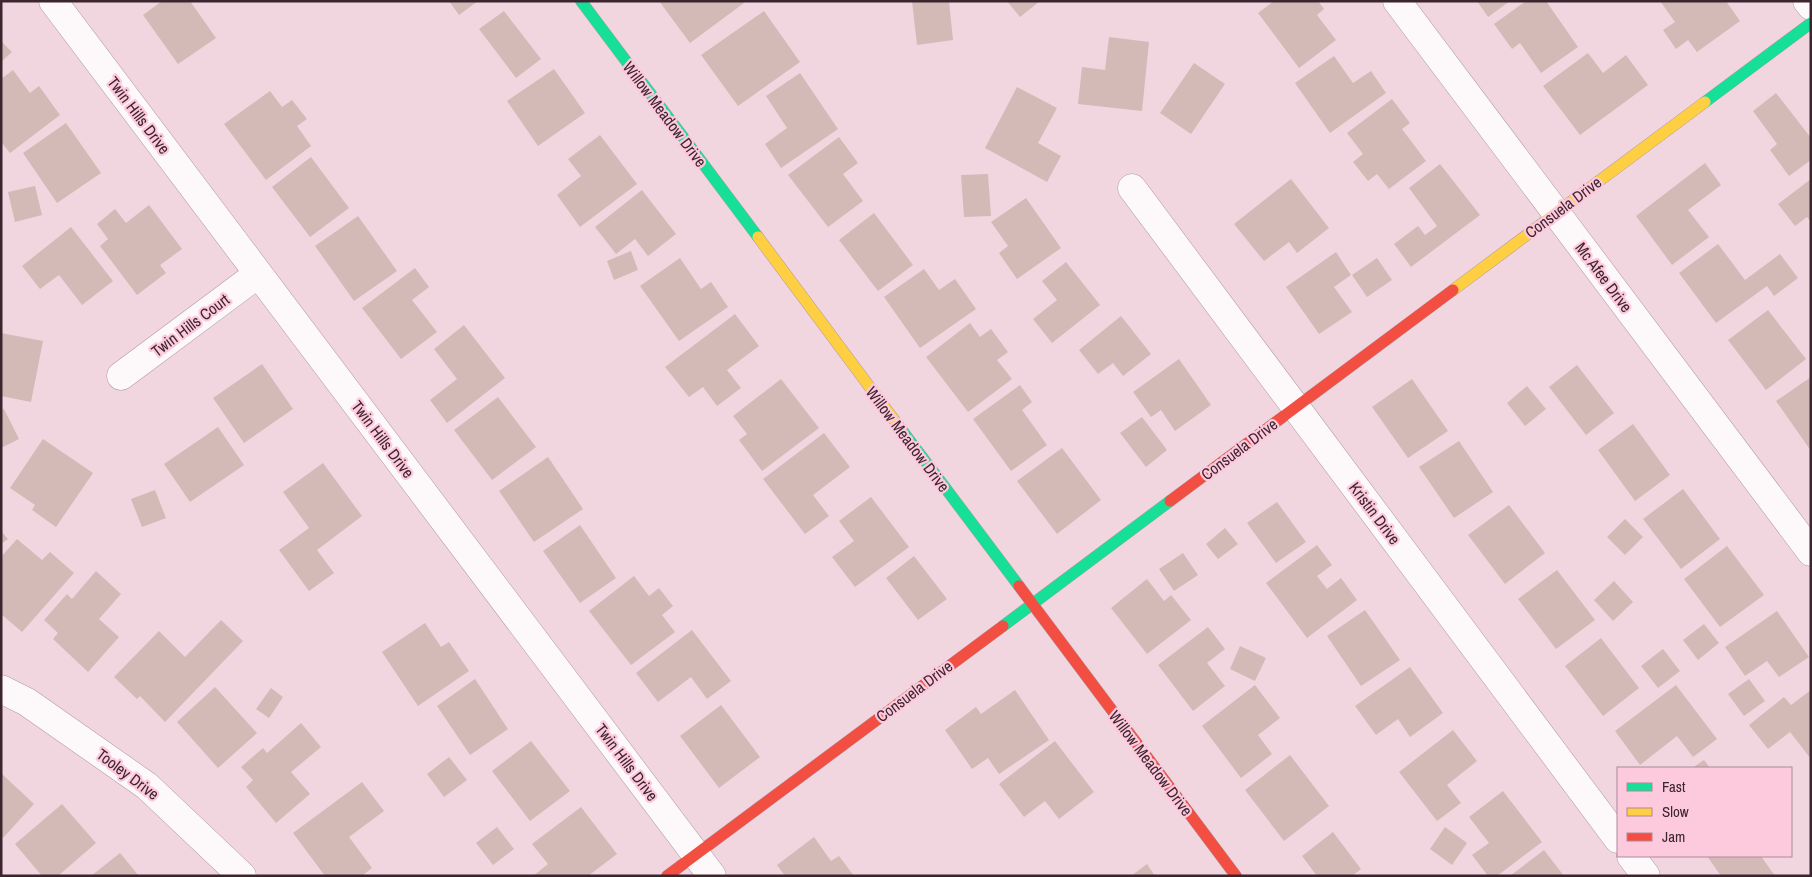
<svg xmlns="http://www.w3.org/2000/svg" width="1812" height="877" font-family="'Archivo Narrow',sans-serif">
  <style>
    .building { fill: #d3bab6 }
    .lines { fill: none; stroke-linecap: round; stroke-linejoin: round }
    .street-casing { stroke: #af99a2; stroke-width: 29 }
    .fast-casing { stroke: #af99a2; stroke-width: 12 }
    .slow-casing { stroke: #af99a2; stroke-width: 12 }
    .jam-casing { stroke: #af99a2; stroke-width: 12 }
    .street { stroke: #fdf9fa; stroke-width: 28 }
    .fast { stroke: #16e098; stroke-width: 11 }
    .slow { stroke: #ffcf43; stroke-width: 11 }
    .jam { stroke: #f24e42; stroke-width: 11 }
    .labels { text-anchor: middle; stroke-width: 4.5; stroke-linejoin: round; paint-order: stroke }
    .street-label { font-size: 16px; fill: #3d252f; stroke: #fdcadd }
  </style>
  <rect width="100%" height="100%" fill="#f1d6e0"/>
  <!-- building -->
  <path class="building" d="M162,1H190L216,38L178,64L143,15Z
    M449,1H478L459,15Z
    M659,1H743L744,3L690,43Z
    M912,1H949L953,40L917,45Z
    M1007,1H1040L1020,17Z
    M1274,1H1318L1324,9L1317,15L1336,40L1299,68L1258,13Z
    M1477,1H1510L1488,17Z
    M1526,1H1546L1578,47L1541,73L1520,43L1512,49L1494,24Z
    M1660,1H1726L1740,21L1697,52L1688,40L1676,49L1663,30L1675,22Z
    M504,11L541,59L516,78L479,29Z
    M764,11L800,62L738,106L701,55Z
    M1109,37L1149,42L1142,111L1078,104L1082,67L1105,70Z
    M1,41L12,52L1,62Z
    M1588,53L1603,73L1626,55L1648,85L1580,135L1543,86Z
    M1334,56L1353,83L1371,71L1386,93L1330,133L1295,83Z
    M1194,63L1225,84L1191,134L1160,113Z
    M554,69L585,113L538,146L507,101Z
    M13,70L30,93L39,86L60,115L10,153L1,142V79Z
    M800,73L838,129L781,168L765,144L787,128L766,96Z
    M1017,87L1057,108L1038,143L1061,156L1047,182L985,148Z
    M270,91L282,107L292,100L307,119L297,126L311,146L266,180L224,124Z
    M1776,93L1811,138V160L1789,176L1770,150L1777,144L1753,111Z
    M1392,99L1410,123L1402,129L1426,161L1389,189L1377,174L1368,181L1353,162L1363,154L1347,133Z
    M66,123L101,173L57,203L23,153Z
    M600,135L637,184L580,227L557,195L581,176L568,159Z
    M839,137L858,163L843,174L863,201L828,227L788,175Z
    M311,157L349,208L310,237L272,187Z
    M1705,163L1721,185L1688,210L1709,237L1672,265L1636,216Z
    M1440,164L1480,215L1411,267L1394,244L1418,226L1425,235L1437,226L1409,188Z
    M988,174L991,216L964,217L961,175Z
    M1291,179L1329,228L1297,253L1289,242L1264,261L1234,224Z
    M1811,179V222L1807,217L1795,226L1778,204Z
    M35,186L42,215L15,222L8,192Z
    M642,190L676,234L648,256L635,239L616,254L595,227Z
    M1026,198L1061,248L1017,279L999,253L1008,246L991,222Z
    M149,205L182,249L160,265L166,273L137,295L100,246L108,239L97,224L115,209L126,223Z
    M874,213L913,265L878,291L839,240Z
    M358,216L397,271L354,301L315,246Z
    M71,227L113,281L82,305L59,275L40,289L22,266Z
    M1718,244L1745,280L1780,254L1798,278L1774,296L1767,286L1716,323L1679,273Z
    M631,251L638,270L614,280L607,261Z
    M1336,252L1351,275L1334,287L1352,312L1319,334L1286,287Z
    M680,258L701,289L711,282L728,307L679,341L640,286Z
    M1377,258L1392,280L1367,297L1352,275Z
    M1066,262L1100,305L1052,343L1033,319L1057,300L1042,281Z
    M415,268L429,287L412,300L437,332L401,359L362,308Z
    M924,269L939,290L955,279L976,309L920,348L884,297Z
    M1768,310L1806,359L1766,390L1728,340Z
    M735,314L759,346L727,370L741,388L717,406L703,387L689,397L665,367Z
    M1121,316L1151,354L1123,376L1113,363L1098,374L1079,350Z
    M970,323L980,337L991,329L1008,352L997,360L1012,379L968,412L926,357Z
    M464,325L505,378L447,423L430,400L457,379L434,349Z
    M1,333L43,341L31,402L1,396Z
    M1179,359L1211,405L1175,431L1161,410L1151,417L1133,392Z
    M262,364L293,409L244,443L213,398Z
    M1577,365L1614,413L1586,435L1549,387Z
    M1811,377V451L1776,401Z
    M781,379L819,428L762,471L739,440L747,434L733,416Z
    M1412,379L1448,431L1408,458L1372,407Z
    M1020,385L1032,402L1022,410L1047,445L1011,471L973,419Z
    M1527,386L1546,409L1525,426L1507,403Z
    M498,397L536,447L492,480L454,430Z
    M4,409L19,439L1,448V410Z
    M1142,417L1167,450L1146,467L1120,433Z
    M1633,424L1670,475L1635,501L1598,450Z
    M218,427L244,465L190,502L164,464Z
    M824,433L850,467L813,495L829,516L805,534L763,479Z
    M43,439L93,473L56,527L32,510L35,505L10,488Z
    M1459,441L1493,492L1454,518L1419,467Z
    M1062,448L1101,500L1057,534L1017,481Z
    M548,457L583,509L534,542L499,491Z
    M323,463L362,516L317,550L334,573L309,591L279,550L309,528L283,492Z
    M1683,489L1720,539L1681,569L1643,519Z
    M155,490L166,518L142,527L131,499Z
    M871,497L909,547L855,587L832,557L854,541L839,521Z
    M1277,502L1306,542L1276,563L1247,523Z
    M1509,505L1545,553L1505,584L1468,535Z
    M1625,519L1643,537L1625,555L1607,537Z
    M580,525L616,578L580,603L543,551Z
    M1225,528L1238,544L1218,559L1206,544Z
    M1,531L8,539L1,544Z
    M17,539L42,560L50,552L74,573L22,632L1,614V602L3,601L1,599V557Z
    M1317,545L1332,565L1317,576L1327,589L1341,578L1357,600L1307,638L1266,583Z
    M1727,546L1764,595L1720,627L1684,579Z
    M1183,553L1198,575L1174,591L1159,569Z
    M914,556L947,599L918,620L886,578Z
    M1557,570L1595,620L1556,649L1518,599Z
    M96,571L121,594L99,619L119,637L88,672L53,639L58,633L44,620L67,594L72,599Z
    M634,576L649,596L659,588L673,606L662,615L675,632L631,665L589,611Z
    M1147,579L1164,601L1171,595L1191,620L1147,654L1111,608Z
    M1614,581L1633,602L1613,621L1594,600Z
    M1365,610L1400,660L1361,686L1327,636Z
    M1777,611L1809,657L1779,677L1767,661L1745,676L1725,647Z
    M221,620L243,641L165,722L140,696L137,699L114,677L159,631L185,657Z
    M425,623L441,647L449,642L469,671L418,706L382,652Z
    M1704,624L1719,643L1698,660L1683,640Z
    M1208,627L1225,649L1207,663L1225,686L1193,711L1158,665Z
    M692,630L731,681L707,699L691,677L658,702L636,673Z
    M1601,638L1639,688L1603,716L1565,666Z
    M1240,646L1266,658L1255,681L1230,669Z
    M1663,649L1680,671L1658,688L1641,666Z
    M1410,667L1443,713L1410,737L1398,719L1376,735L1355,706Z
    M475,679L508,729L470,755L437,706Z
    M1749,679L1765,701L1744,716L1728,694Z
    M1255,685L1280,718L1258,735L1272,754L1241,778L1202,726Z
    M1676,685L1717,739L1693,757L1677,736L1640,765L1615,731Z
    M215,687L257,733L218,768L177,722Z
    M271,688L283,697L269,718L256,709Z
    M1015,690L1049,740L999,774L988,758L972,769L945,730L976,707L981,714Z
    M1811,690V759L1790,732L1768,749L1749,725L1784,697L1791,705Z
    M721,705L760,757L719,788L680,736Z
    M301,723L321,747L291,772L310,794L276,823L246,787L253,780L241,767L263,748L267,753Z
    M1453,730L1477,761L1447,785L1461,803L1437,821L1399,772Z
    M531,741L570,791L530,821L492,771Z
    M1055,741L1094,792L1059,819L1045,801L1024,817L999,784Z
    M1290,755L1329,806L1284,841L1245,790Z
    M449,757L467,780L444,797L427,774Z
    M1704,760L1710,768H1692Z
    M1,773L34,804L3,838L1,836Z
    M362,782L384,811L349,837L372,868L362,876H325L293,833Z
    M1503,791L1542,842L1497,876H1488L1472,855L1489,843L1469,817Z
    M62,804L96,843L58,876H42L15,844Z
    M581,807L617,854L588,876H533L548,864L532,844Z
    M497,827L514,849L493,865L476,843Z
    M1445,827L1467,843L1452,865L1430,849Z
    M1333,832L1361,869L1352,876H1317L1302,856Z
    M814,837L831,861L839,856L854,876H785L777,865Z
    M1544,850L1564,876H1510Z
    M120,853L139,876H91Z
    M1707,856H1761L1775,876H1721Z
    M1147,864L1155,876H1131Z"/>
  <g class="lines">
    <!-- street casing -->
    <g class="street-casing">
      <path id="street" d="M53,1L712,876
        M1397,1L1811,552
        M1807,1L1811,6
        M1132,188L1618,839
        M121,376L258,274
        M1,689L27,702L147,786L242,876
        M1631,856L1646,876"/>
    </g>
    <!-- fast casing -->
    <g class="fast-casing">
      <path id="fast" d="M581,1L758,237
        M1705,102L1811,23
        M895,421L1019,586
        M1003,626L1170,501"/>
    </g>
    <!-- slow casing -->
    <g class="slow-casing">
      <path id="slow" d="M758,237L895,421
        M1453,290L1705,102"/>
    </g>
    <!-- jam casing -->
    <g class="jam-casing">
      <path id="jam" d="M1170,501L1453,290
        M1019,586L1236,876
        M667,876L1003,626"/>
    </g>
    <!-- street -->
    <use href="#street" class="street"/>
    <!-- fast -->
    <use href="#fast" class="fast"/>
    <!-- slow -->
    <use href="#slow" class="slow"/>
    <!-- jam -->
    <use href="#jam" class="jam"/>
  </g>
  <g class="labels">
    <!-- street labels -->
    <g class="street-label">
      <text transform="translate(665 114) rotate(53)" y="6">Willow Meadow Drive</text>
      <text transform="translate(139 115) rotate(53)" y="6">Twin Hills Drive</text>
      <text transform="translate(1563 207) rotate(-37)" y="6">Consuela Drive</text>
      <text transform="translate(1604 277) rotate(53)" y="6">Mc Afee Drive</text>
      <text transform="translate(190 325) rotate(-37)" y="6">Twin Hills Court</text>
      <text transform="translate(383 439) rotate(53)" y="6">Twin Hills Drive</text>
      <text transform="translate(908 439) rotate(53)" y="6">Willow Meadow Drive</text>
      <text transform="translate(1239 449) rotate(-37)" y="6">Consuela Drive</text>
      <text transform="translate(1375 513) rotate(53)" y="6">Kristin Drive</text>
      <text transform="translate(914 691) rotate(-37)" y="6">Consuela Drive</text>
      <text transform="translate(627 762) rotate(53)" y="6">Twin Hills Drive</text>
      <text transform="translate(1151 763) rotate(53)" y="6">Willow Meadow Drive</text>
      <text transform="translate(128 774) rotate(37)" y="6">Tooley Drive</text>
    </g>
  </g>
  <!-- border -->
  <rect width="1812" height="877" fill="none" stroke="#3d252f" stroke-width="5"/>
  <!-- legend -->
  <rect x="1617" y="767" width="175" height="90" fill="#fdcadd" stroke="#b08897"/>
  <rect x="1627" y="783" width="25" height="8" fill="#16e098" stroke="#b08897"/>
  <text x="1662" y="792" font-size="15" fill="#3d252f">Fast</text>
  <rect x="1627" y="808" width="25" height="8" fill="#ffcf43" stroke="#b08897"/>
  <text x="1662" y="817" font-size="15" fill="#3d252f">Slow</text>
  <rect x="1627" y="833" width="25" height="8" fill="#f24e42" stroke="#b08897"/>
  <text x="1662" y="842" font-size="15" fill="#3d252f">Jam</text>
</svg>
